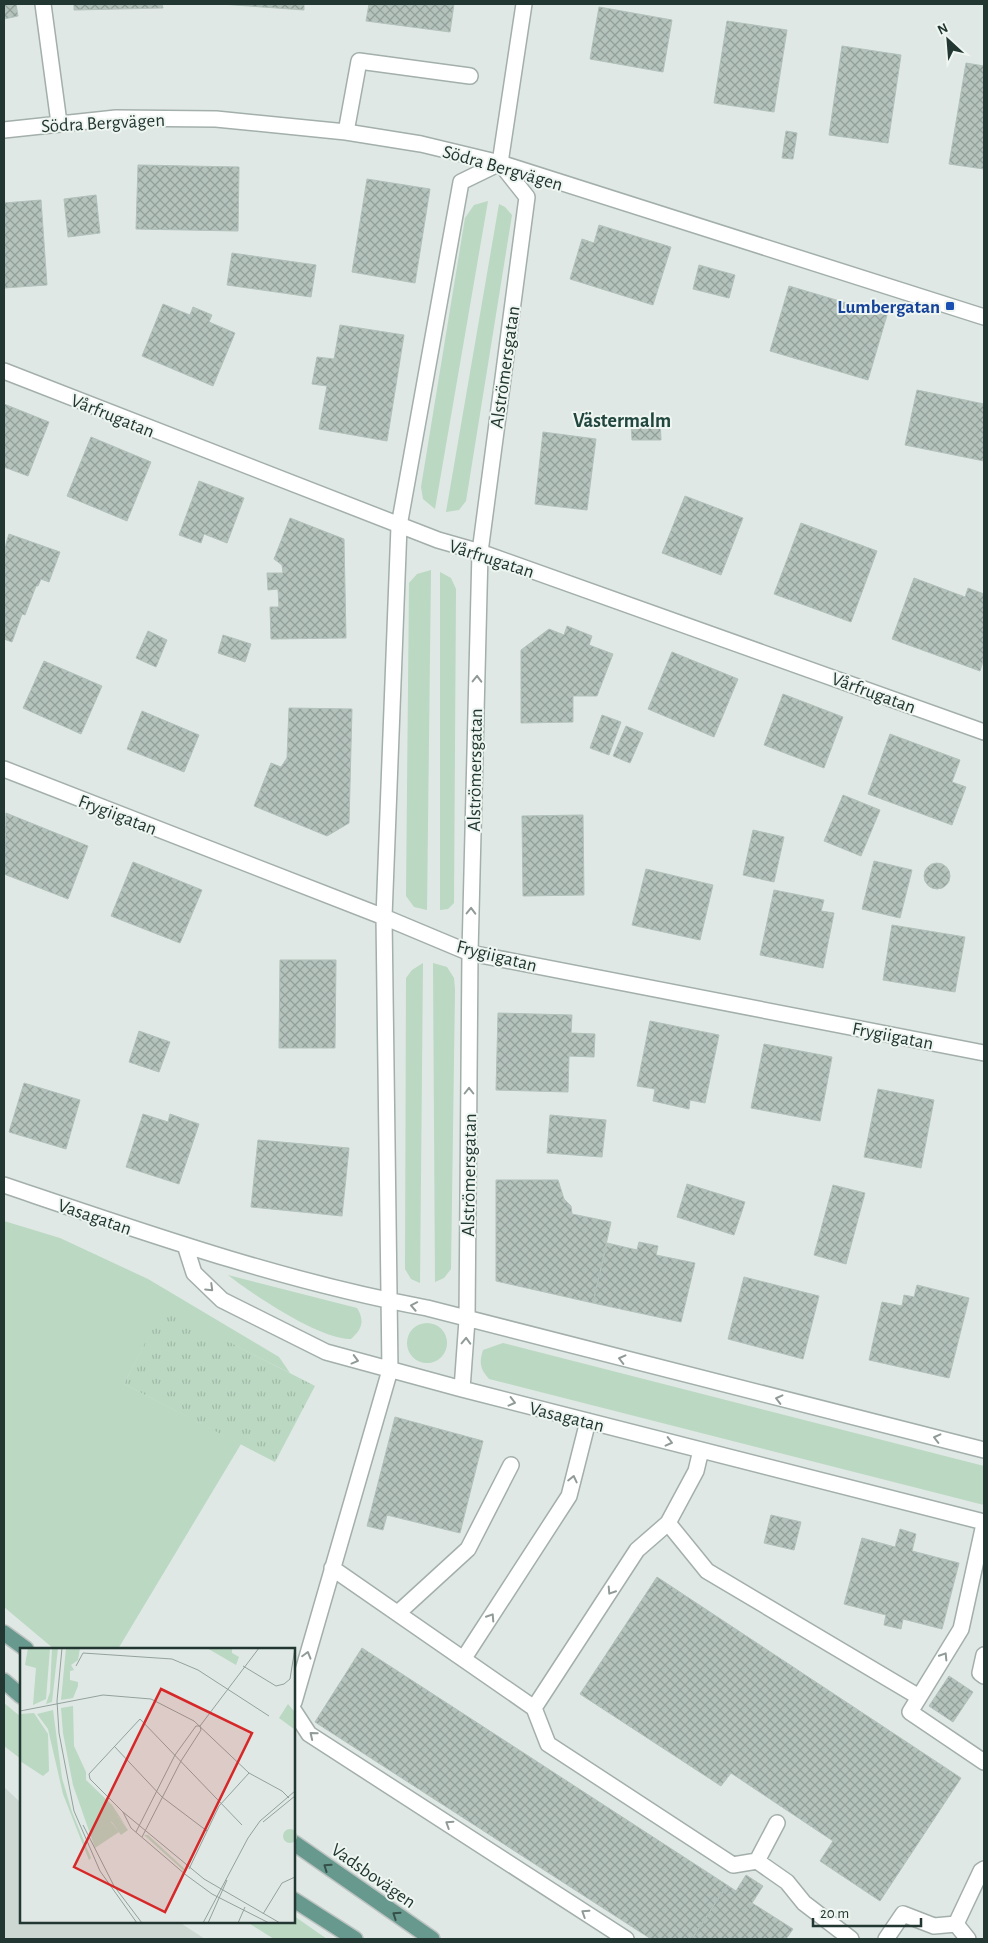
<svg xmlns="http://www.w3.org/2000/svg" width="988" height="1943" font-family="'Alegreya Sans',sans-serif">
  <style>
    .built { fill: #cdd8d3 }
    .grass { fill: #bad8c2 }
    .park { fill: url(#park-tufts) }
    .building { fill: url(#building-cross-hatch); stroke: #b2c1bb }
    .lines { fill: none; stroke-linecap: round; stroke-linejoin: round }
    .minor-casing { stroke: #a3afab; stroke-width: 18 }
    .major-casing { stroke: #bdc3c1; stroke-width: 18 }
    .minor { stroke: #fff; stroke-width: 15 }
    .major { stroke: #68998e; stroke-width: 15 }
    .oneway { stroke: #909b98 }
    .oneway2 { stroke: #345048 }
    .transit-dot { fill: #1a4fb4; stroke: #eff6f2; stroke-width: 2 }
    .labels { text-anchor: middle; stroke-width: 4; stroke-linejoin: round; paint-order: stroke }
    .street-label { font-size: 19px; fill: #223731; stroke: #eff6f2 }
    .transit-label { font-size: 19px; font-weight: bold; fill: #164399; stroke: #eff6f2; text-anchor: end }
    .neighbourhood-label { font-size: 20px; font-weight: bold; fill: #20463e; stroke: #eff6f2 }
    .inset-road { fill: none; stroke: #93a19c; stroke-width: 1 }
    .view { fill: #d62828; fill-opacity: 0.15; stroke: #d62828; stroke-width: 2.5 }
    .inset-edge { fill: none; stroke: #223731; stroke-width: 2.5 }
  </style>
  <defs>
    <pattern id="park-tufts" width="24" height="20" patternUnits="userSpaceOnUse" patternTransform="scale(1.25)"><rect width="24" height="20" fill="#bad8c2"/><path d="M3 7l-1-3M5 7V3M7 7l1-3M15 17l-1-3M17 17v-4M19 17l1-3" fill="none" stroke="#a0baa7"/></pattern>
    <pattern id="building-cross-hatch" width="8" height="8" patternUnits="userSpaceOnUse" patternTransform="scale(1.25)"><rect width="8" height="8" fill="#b5c3bd"/><path d="M0 0l8 8M0 8l8-8" fill="none" stroke="#939f9a"/></pattern>
  </defs>
  <rect width="100%" height="100%" fill="#dfe8e4"/>
  <!-- built -->
  <path class="built" d="M4,1787L21,1803V1922H179L205,1939H4Z"/>
  <!-- grass -->
  <path class="grass" d="M488,201L435,509L423,499L421,487L465,218L474,205Z
    M499,204L505,207L512,215L466,501L459,510L446,512Z
    M431,570L427,910L414,907L406,896L409,583L417,574Z
    M440,572L451,578L456,589L454,903L448,909L440,910Z
    M423,963L420,1283L411,1279L405,1269L406,978L412,970Z
    M433,963L447,967L454,978L455,990L451,1269L444,1278L435,1282Z
    M4,1221L60,1238L148,1279L279,1357L290,1373L163,1309L124,1384L241,1444L118,1649H54L4,1607Z
    M228,1275L357,1308C365,1321 362,1329 351,1339C320,1340 252,1294 228,1275Z
    M407 1343a20 20 0 1 1 40 0a20 20 0 1 1-40 0Z
    M503,1343L984,1466V1505L489,1379C480,1369 479,1363 483,1350Z
    M4,1703L21,1717V1759L4,1746Z
    M294,1916L327,1939H274L247,1922H294Z"/>
  <!-- park -->
  <path class="park" d="M163,1308L315,1386L275,1462L124,1384Z"/>
  <!-- building -->
  <path class="building" d="M4,4H16L18,16L4,19Z
    M74,4H162L163,8L74,10Z
    M221,4H304V10Z
    M369,4H454L450,32L366,21Z
    M599,7L672,20L663,72L590,59Z
    M727,21L787,30L774,112L714,103Z
    M842,46L901,55L888,143L829,135Z
    M966,63L984,66V169L949,164Z
    M786,131L797,133L793,159L782,158Z
    M138,165L239,167L238,231L136,229Z
    M367,179L430,189L415,283L352,272Z
    M96,195L100,233L68,237L64,199Z
    M41,200L47,285L4,288V203Z
    M599,225L671,247L653,305L570,279L582,239L594,243Z
    M232,253L316,265L311,297L227,285Z
    M699,265L735,275L729,298L693,289Z
    M789,286L887,315L868,380L770,351Z
    M163,304L190,315L193,307L212,315L209,322L235,333L213,386L142,356Z
    M340,325L404,335L387,441L319,429L327,386L312,384L317,357L334,359Z
    M917,390L984,404V461L905,445Z
    M4,404L49,422L28,476L4,467Z
    M660,420L661,440H632L631,422Z
    M543,432L596,439L587,510L535,504Z
    M91,437L151,462L127,521L67,496Z
    M199,481L244,498L227,543L204,534L201,543L179,535Z
    M685,496L743,518L721,575L662,553Z
    M290,518L344,539L346,638L271,639L270,607H279L278,589L268,590L267,573H283L282,565L274,559Z
    M801,523L877,551L851,622L774,594Z
    M9,534L60,552L49,582L41,579L38,586H36L25,615L22,614L12,642L4,639V550Z
    M914,578L965,597L968,588L984,594V658L980,671L892,639Z
    M567,626L592,636L589,645L613,654L597,696H573V722L521,723V650L549,629L564,635Z
    M148,631L167,640L156,667L136,658Z
    M223,635L251,644L245,662L218,653Z
    M672,652L738,679L714,737L648,709Z
    M44,661L102,686L81,734L23,708Z
    M783,694L843,717L824,768L764,745Z
    M289,708L352,709L349,823L327,836L254,806L271,763L281,767L287,758Z
    M142,711L199,735L184,772L127,749Z
    M602,715L621,722L609,755L590,748Z
    M626,726L643,733L630,763L613,756Z
    M890,734L960,760L952,782L966,787L952,825L868,794Z
    M843,795L880,810L861,856L824,841Z
    M6,813L88,846L68,899L4,874Z
    M583,815L584,895L523,896L522,816Z
    M753,830L784,837L774,882L743,875Z
    M874,861L912,870L900,918L862,909Z
    M133,862L202,890L180,943L111,916Z
    M924 876a13 13 0 1 1 26 0a13 13 0 1 1-26 0Z
    M646,869L713,885L700,940L632,925Z
    M774,890L824,900L821,911L834,913L823,968L760,955Z
    M892,925L965,937L955,992L883,980Z
    M280,960H336L335,1048H279Z
    M498,1013L572,1015L571,1033L595,1034L594,1057L569,1056L568,1092L496,1090Z
    M650,1021L719,1035L705,1103L690,1100L689,1109L653,1101L655,1089L637,1086Z
    M139,1031L170,1042L159,1072L129,1062Z
    M764,1044L832,1057L820,1121L751,1108Z
    M24,1083L80,1100L66,1149L9,1132Z
    M878,1089L934,1100L921,1168L864,1157Z
    M143,1114L168,1122L170,1114L199,1124L179,1184L126,1167Z
    M550,1115L606,1120L602,1157L547,1153Z
    M258,1140L349,1148L342,1216L251,1207Z
    M496,1180H558L564,1199L571,1206L572,1214L611,1222L593,1303L496,1281Z
    M687,1184L745,1202L734,1235L677,1217Z
    M833,1185L865,1193L846,1264L814,1255Z
    M639,1242L658,1246L656,1255L695,1263L681,1322L593,1303L607,1243L637,1250Z
    M744,1277L819,1296L803,1359L728,1339Z
    M917,1285L969,1298L949,1378L869,1360L882,1302L902,1306L904,1295L914,1297Z
    M395,1417L483,1441L460,1533L387,1515L383,1530L367,1526Z
    M771,1515L801,1522L794,1550L764,1543Z
    M900,1529L916,1534L912,1551L959,1563L942,1629L903,1619L901,1629L884,1625L886,1615L844,1604L862,1538L895,1547Z
    M657,1577L961,1778L880,1901L820,1861L833,1841L731,1773L721,1786L580,1694Z
    M362,1648L727,1885L692,1939H651L315,1722Z
    M949,1676L973,1692L953,1722L929,1706Z
    M746,1875L763,1886L752,1903L793,1929L786,1939H692L727,1885L736,1891Z"/>
  <g class="lines">
    <!-- minor casing -->
    <g class="minor-casing">
      <path id="minor" d="M43,4L59,123
        M4,130L116,118L216,119L346,132L421,144L500,163L984,317
        M346,132L359,61L470,76
        M500,163L524,4
        M4,371L438,540L480,552L984,732
        M4,769L384,917L470,953L984,1053
        M4,1185C143,1232 282,1281 427,1308L984,1450
        M186,1248L194,1273L222,1300L326,1352L462,1389L984,1522
        M668,1523L707,1571L919,1697
        M984,1524L961,1629L910,1712L984,1762
        M332,1568L534,1708L548,1744L733,1865L757,1861L787,1882L804,1903L851,1939
        M398,1613L468,1549L511,1465
        M984,1655L980,1673L984,1676
        M464,1658L569,1496L588,1421
        M294,1702L390,1370L384,917L399,526L461,182L500,163L527,197L480,552L470,953L467,1320L462,1389
        M534,1708L637,1550L668,1523L696,1471L701,1450
        M294,1711L309,1734L626,1939
        M757,1861L777,1823
        M886,1939L903,1914L934,1926L956,1924
        M968,1939L956,1924L981,1871L984,1869"/>
    </g>
    <!-- major casing -->
    <g class="major-casing">
      <path id="major" d="M4,1633L26,1649
        M4,1681L21,1696
        M294,1843L432,1939
        M294,1900L355,1939"/>
    </g>
    <!-- minor -->
    <use href="#minor" class="minor"/>
    <!-- major -->
    <use href="#major" class="major"/>
  </g>
  <!-- one-way arrows -->
  <defs><path id="oneway-chevron" d="M-2-3.5L2.5 0L-2 3.5" fill="none" stroke-width="1.6" stroke-linecap="round" stroke-linejoin="round" transform="scale(1.25)"/></defs>
  <g class="oneway">
    <use href="#oneway-chevron" transform="translate(477 679) rotate(-89)"/>
    <use href="#oneway-chevron" transform="translate(471 911) rotate(-89)"/>
    <use href="#oneway-chevron" transform="translate(469 1091) rotate(-90)"/>
    <use href="#oneway-chevron" transform="translate(210 1288) rotate(44)"/>
    <use href="#oneway-chevron" transform="translate(414 1306) rotate(-169)"/>
    <use href="#oneway-chevron" transform="translate(466 1341) rotate(-88)"/>
    <use href="#oneway-chevron" transform="translate(622 1359) rotate(-166)"/>
    <use href="#oneway-chevron" transform="translate(355 1360) rotate(15)"/>
    <use href="#oneway-chevron" transform="translate(779 1399) rotate(-166)"/>
    <use href="#oneway-chevron" transform="translate(512 1402) rotate(14)"/>
    <use href="#oneway-chevron" transform="translate(937 1438) rotate(-166)"/>
    <use href="#oneway-chevron" transform="translate(669 1442) rotate(14)"/>
    <use href="#oneway-chevron" transform="translate(573 1479) rotate(-77)"/>
    <use href="#oneway-chevron" transform="translate(611 1591) rotate(123)"/>
    <use href="#oneway-chevron" transform="translate(491 1617) rotate(-57)"/>
    <use href="#oneway-chevron" transform="translate(307 1655) rotate(-74)"/>
    <use href="#oneway-chevron" transform="translate(944 1656) rotate(-58)"/>
    <use href="#oneway-chevron" transform="translate(313 1735) rotate(-141)"/>
    <use href="#oneway-chevron" transform="translate(449 1824) rotate(-147)"/>
    <use href="#oneway-chevron" transform="translate(585 1913) rotate(-147)"/>
  </g>
  <g class="oneway2">
    <use href="#oneway-chevron" transform="translate(327 1867) rotate(-145)"/>
    <use href="#oneway-chevron" transform="translate(396 1915) rotate(-146)"/>
  </g>
  <!-- markers -->
  <rect class="transit-dot" x="945" y="301" width="10" height="10" rx="2.5"/>
  <g class="labels">
    <!-- street labels -->
    <g class="street-label">
      <text transform="translate(103 122) rotate(-3)" y="7">Södra Bergvägen</text>
      <text transform="translate(503 167) rotate(16)" y="7">Södra Bergvägen</text>
      <text transform="translate(504 367) rotate(-82)" y="7">Alströmersgatan</text>
      <text transform="translate(113 415) rotate(22)" y="7">Vårfrugatan</text>
      <text transform="translate(492 558) rotate(18)" y="7">Vårfrugatan</text>
      <text transform="translate(874 692) rotate(20)" y="7">Vårfrugatan</text>
      <text transform="translate(474 770) rotate(-89)" y="7">Alströmersgatan</text>
      <text transform="translate(118 814) rotate(21)" y="7">Frygiigatan</text>
      <text transform="translate(497 955) rotate(14)" y="7">Frygiigatan</text>
      <text transform="translate(893 1035) rotate(11)" y="7">Frygiigatan</text>
      <text transform="translate(468 1175) rotate(-89)" y="7">Alströmersgatan</text>
      <text transform="translate(95 1216) rotate(19)" y="7">Vasagatan</text>
      <text transform="translate(567 1416) rotate(14)" y="7">Vasagatan</text>
      <text transform="translate(374 1875) rotate(35)" y="7">Vadsbovägen</text>
    </g>
    <!-- transit labels -->
    <g class="transit-label">
      <text x="940" y="313">Lumbergatan</text>
    </g>
    <!-- neighbourhood labels -->
    <g class="neighbourhood-label">
      <text x="622" y="427">Västermalm</text>
    </g>
  </g>
  <!-- overview -->
  <g transform="translate(20 1648)">
    <rect width="275" height="275" fill="#dfe8e4"/>
    <path d="M8,0H30L26,51L13,57L16,20L5,17ZM32,0H38L32,54L26,56L30,44ZM46,0H60L58,12L51,17L54,22L50,23V32L58,34V38L53,50L41,52ZM268,56L274,63V81L259,70ZM53,58L54,98L66,124V132L92,157L106,178L98,168L91,174L99,184L75,200L53,137L43,85L41,60ZM33,62L42,130L52,164L71,210L69,212L43,146L28,81L17,66ZM263 188a7 7 0 1 1 14 0a7 7 0 1 1-14 0ZM124,187H128L167,223H164Z" fill="#bad8c2"/>
    <path d="M14,65L28,86L29,123L23,128L0,113V66Z" fill="#bad8c2"/>
    <path d="M187,0H212V5L219,9L216,17ZM98,168L108,182L101,187L91,173Z" fill="#bad8c2"/>
    <path class="inset-road" d="M42,0L37,53L39,85L54,163L80,223L117,275M56,18L63,5L152,11L178,22L249,68M223,18L256,38L264,36L270,31L275,0M0,63L83,47L131,51L174,73L229,125L262,143L269,150M180,78L239,0M94,98L142,149L187,183M103,164L111,180L166,227L192,246L249,275M243,174L275,148M63,177L94,238L122,275M222,177L120,71L69,126L70,131L103,164L184,231L260,275M116,184L155,107L176,78H180L181,82L161,113L122,189M169,221L199,158L229,125M243,266L262,235L275,229M183,275L228,190L240,173L275,143M188,275L207,232M218,275L225,259"/>
    <path class="view" d="M141,41L232,85L145,264L54,219Z"/>
    <rect width="275" height="275" class="inset-edge"/>
  </g>
  <!-- border -->
  <rect width="988" height="1943" fill="none" stroke="#223731" stroke-width="10"/>
  <!-- north arrow -->
  <g transform="translate(948 40) rotate(334)" stroke="#eff6f2" stroke-width="4" paint-order="stroke">
  <path d="M0-4L9 19L0 12L-9 19Z" fill="#223731"/>
  <text y="-8" font-size="14" font-weight="bold" text-anchor="middle" fill="#223731">N</text>
  </g>
  <!-- scale -->
  <path d="M813 1918v8h108v-8" fill="none" stroke="#223731" stroke-width="2.5"/>
  <text x="820" y="1918" font-size="15" fill="#223731" stroke="#eff6f2" stroke-width="4" paint-order="stroke">20 m</text>
</svg>
